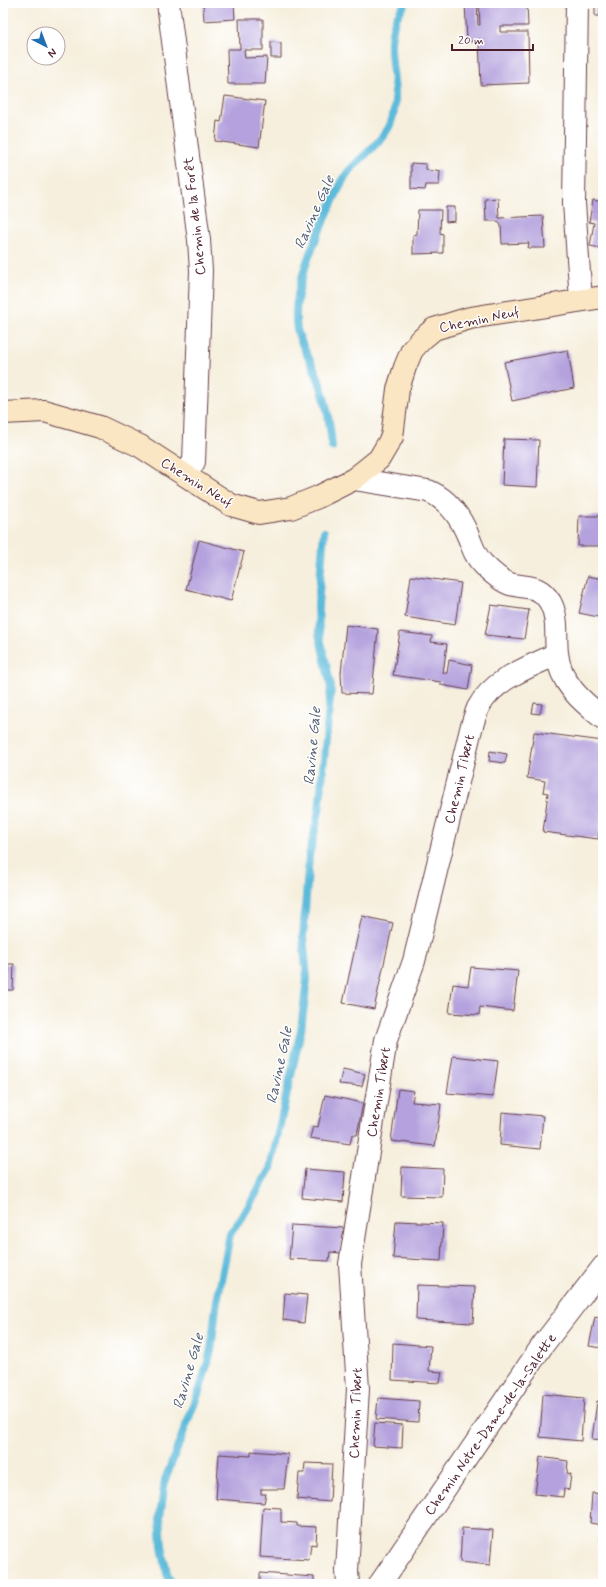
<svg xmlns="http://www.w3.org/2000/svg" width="606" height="1587" font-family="Mynerve,sans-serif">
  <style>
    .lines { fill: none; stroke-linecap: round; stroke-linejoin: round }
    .stream { stroke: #5cbada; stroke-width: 8 }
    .building { fill: #b4a1dd }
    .minor-casing { stroke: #643e46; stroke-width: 24 }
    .tertiary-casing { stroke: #643e46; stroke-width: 24 }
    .secondary-casing { stroke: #643e46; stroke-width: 24 }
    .minor { stroke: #fff; stroke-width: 22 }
    .tertiary { stroke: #fff; stroke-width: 22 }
    .secondary { stroke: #fbe6c4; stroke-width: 22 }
    .labels { text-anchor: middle; stroke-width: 3; stroke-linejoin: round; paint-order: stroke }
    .street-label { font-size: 14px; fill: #4a1f2b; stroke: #fff }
    .water-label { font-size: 15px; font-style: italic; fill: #515d71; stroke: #fff }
  </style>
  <rect width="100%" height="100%" fill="#fff"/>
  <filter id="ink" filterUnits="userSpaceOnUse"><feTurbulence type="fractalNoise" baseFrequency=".025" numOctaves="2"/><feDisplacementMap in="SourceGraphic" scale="8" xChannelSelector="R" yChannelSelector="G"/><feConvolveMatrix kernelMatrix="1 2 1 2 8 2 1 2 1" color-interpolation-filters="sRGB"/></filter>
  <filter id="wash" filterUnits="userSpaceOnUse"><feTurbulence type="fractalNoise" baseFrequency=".012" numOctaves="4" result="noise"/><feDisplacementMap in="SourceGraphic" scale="16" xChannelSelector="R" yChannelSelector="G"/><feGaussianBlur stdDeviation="0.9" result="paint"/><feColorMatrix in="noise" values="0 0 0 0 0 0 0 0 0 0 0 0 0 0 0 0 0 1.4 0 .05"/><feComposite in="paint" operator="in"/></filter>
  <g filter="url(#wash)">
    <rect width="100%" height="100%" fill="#f6efdd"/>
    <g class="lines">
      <!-- stream -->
      <path class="stream" d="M332,447C330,422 326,397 316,373C310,359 300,344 297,329C290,290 318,233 334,199C338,191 342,180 348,172C359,159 383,141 390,125C407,84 373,42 406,3
        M172,1584L167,1574L162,1546L160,1517L165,1480L200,1389L211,1351L216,1307L230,1234L243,1216L270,1169L301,1030L307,979L303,937L309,856L319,811L331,687L319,633L318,605L324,532"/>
    </g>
    <g id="blocks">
      <!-- building -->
      <path class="building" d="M203,3H234L235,19L204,21Z
        M465,3H477L478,25H480L479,3H527L528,26H500V32H528L529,83L481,85L479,41H467Z
        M595,3H603V16H595Z
        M239,19H263V50H244L245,58L267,57L265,84H228L227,49H240Z
        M271,42L281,43V58H271Z
        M225,96L265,101L259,147L215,141L217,121L221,122Z
        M411,163L426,164V169L432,172L435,170L440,171L439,185H426L425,190L411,189Z
        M498,198L499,218L543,216L545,248H528L529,243L502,244L501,225L497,221H486L485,199Z
        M593,200L603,202V252L601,251V248L590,246L594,223L589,222Z
        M446,207H455V221L446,222Z
        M418,210H441L440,233L443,234V253L413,254V235L417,234Z
        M568,350L574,388L512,401L504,362Z
        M504,439L539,440L537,487L502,485Z
        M579,516H603V546H578Z
        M199,540L244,552L231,601L186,589Z
        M411,576L461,583L455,625L405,617Z
        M588,576L603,579V618L579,613Z
        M491,605L529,610L524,639L485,635Z
        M346,625L378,629L372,694L342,693L341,673Z
        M400,632L432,636L431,642L447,644L443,673H447L449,660L472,665L468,690L441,685V682L393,675Z
        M534,703L542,704L540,714L532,713Z
        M534,732L603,741V808L598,839L543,832L548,793L543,792L545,781L527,778Z
        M490,751L507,754L505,763L489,761Z
        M362,916L393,923L374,1009L343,1003Z
        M3,964H14L13,990H3Z
        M471,967L518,971L513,1011L480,1007L479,1015L449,1013L453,984L468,986Z
        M453,1056L498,1061L493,1097L447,1093Z
        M343,1069L365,1074L362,1086L339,1084Z
        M398,1089L414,1091L412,1102L441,1104L435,1146L391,1141Z
        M325,1095L363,1103L357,1135H352L350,1144L310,1138L313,1126L318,1127Z
        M502,1112L543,1116L540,1149L500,1145Z
        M402,1167L443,1169L442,1197L401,1196Z
        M305,1169L345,1172L343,1202L302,1198Z
        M396,1221L443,1223L441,1261L393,1258Z
        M292,1225L344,1228L341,1253L330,1252L329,1261L289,1259Z
        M417,1285L475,1287L473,1323L416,1320Z
        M285,1293L307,1295L304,1323L283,1320Z
        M595,1317L603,1319V1356H600L602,1348L589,1346Z
        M393,1343L431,1346L429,1371L442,1372L440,1383L392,1380Z
        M543,1394L584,1398L581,1441L540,1437Z
        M378,1398L419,1401L418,1422L376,1419Z
        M597,1401L603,1402V1440L592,1439Z
        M375,1423L403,1425L402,1448L373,1446Z
        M251,1451L288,1454L284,1489H261V1494H266L264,1503L216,1499L219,1454L251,1456Z
        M540,1457L568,1461L567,1473L571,1474L569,1490L564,1489L563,1497L535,1494Z
        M305,1463L332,1464L330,1502L297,1499L299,1473H304Z
        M592,1493L603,1494V1542L600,1541L602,1525L590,1523Z
        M263,1507L281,1508V1522L297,1523V1526L317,1527L316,1545L311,1544L309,1560L260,1557Z
        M462,1528L493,1530L490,1565L460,1562Z
        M260,1573L314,1577V1584H260Z"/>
    </g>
  </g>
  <g filter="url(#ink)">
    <use href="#blocks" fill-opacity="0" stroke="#643e46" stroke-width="1"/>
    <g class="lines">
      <!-- minor casing -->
      <g class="minor-casing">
        <path id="minor" d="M168,3L199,240L201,271L194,462L184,474
          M577,3L574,203L581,300
          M354,479L428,491C448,499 461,518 469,538C473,548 475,556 483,564C490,571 501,581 510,584C527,589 538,583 550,602C559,618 555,636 557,653C560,683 581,701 603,718
          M348,1584L347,1571L358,1389L350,1264L386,1040L414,961L471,729C473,722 475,715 478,708C493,679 529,667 557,654"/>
      </g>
      <!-- tertiary casing -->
      <g class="tertiary-casing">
        <path id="tertiary" d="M380,1584L542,1346L603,1267"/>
      </g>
      <!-- secondary casing -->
      <g class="secondary-casing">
        <path id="secondary" d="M3,413L44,411L100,427L140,446L231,505L259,513L291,508L318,497L354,479L379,459L392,437L398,389L405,367L412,350L422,339L434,329L470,318L603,297"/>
      </g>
      <!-- minor -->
      <use href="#minor" class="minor"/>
      <!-- tertiary -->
      <use href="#tertiary" class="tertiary"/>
      <!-- secondary -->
      <use href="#secondary" class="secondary"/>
    </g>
  </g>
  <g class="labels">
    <!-- street labels -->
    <g class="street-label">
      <text transform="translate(194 216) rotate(-96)" y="5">Chemin de la Forêt</text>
      <text transform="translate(479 319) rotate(-12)" y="5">Chemin Neuf</text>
      <text transform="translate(197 482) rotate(32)" y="5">Chemin Neuf</text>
      <text transform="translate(459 779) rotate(-77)" y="5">Chemin Tibert</text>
      <text transform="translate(378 1092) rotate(-81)" y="5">Chemin Tibert</text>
      <text transform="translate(355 1413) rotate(-88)" y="5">Chemin Tibert</text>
      <text transform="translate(490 1424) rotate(-55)" y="5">Chemin Notre-Dame-de-la-Salette</text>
    </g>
    <!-- water labels -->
    <g class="water-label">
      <text transform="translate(314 212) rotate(-66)" y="5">Ravine Gale</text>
      <text transform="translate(312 746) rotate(-85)" y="5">Ravine Gale</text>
      <text transform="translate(279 1065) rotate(-78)" y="5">Ravine Gale</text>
      <text transform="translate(188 1371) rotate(-74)" y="5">Ravine Gale</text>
    </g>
  </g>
  <!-- margin -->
  <rect width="606" height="1587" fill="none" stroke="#fff" stroke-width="16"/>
  <!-- north arrow -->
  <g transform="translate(46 46) rotate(138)"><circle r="19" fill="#ffffff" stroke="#b7a5aa"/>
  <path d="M0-3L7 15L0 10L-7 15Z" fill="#1f6fb2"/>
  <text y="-6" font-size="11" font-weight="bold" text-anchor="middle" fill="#4a1f2b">N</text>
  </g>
  <!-- scale -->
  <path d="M452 44v6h81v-6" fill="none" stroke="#4a1f2b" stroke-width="2"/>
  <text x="458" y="44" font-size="12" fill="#4a1f2b" stroke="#ffffff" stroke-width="3" paint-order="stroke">20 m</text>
</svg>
